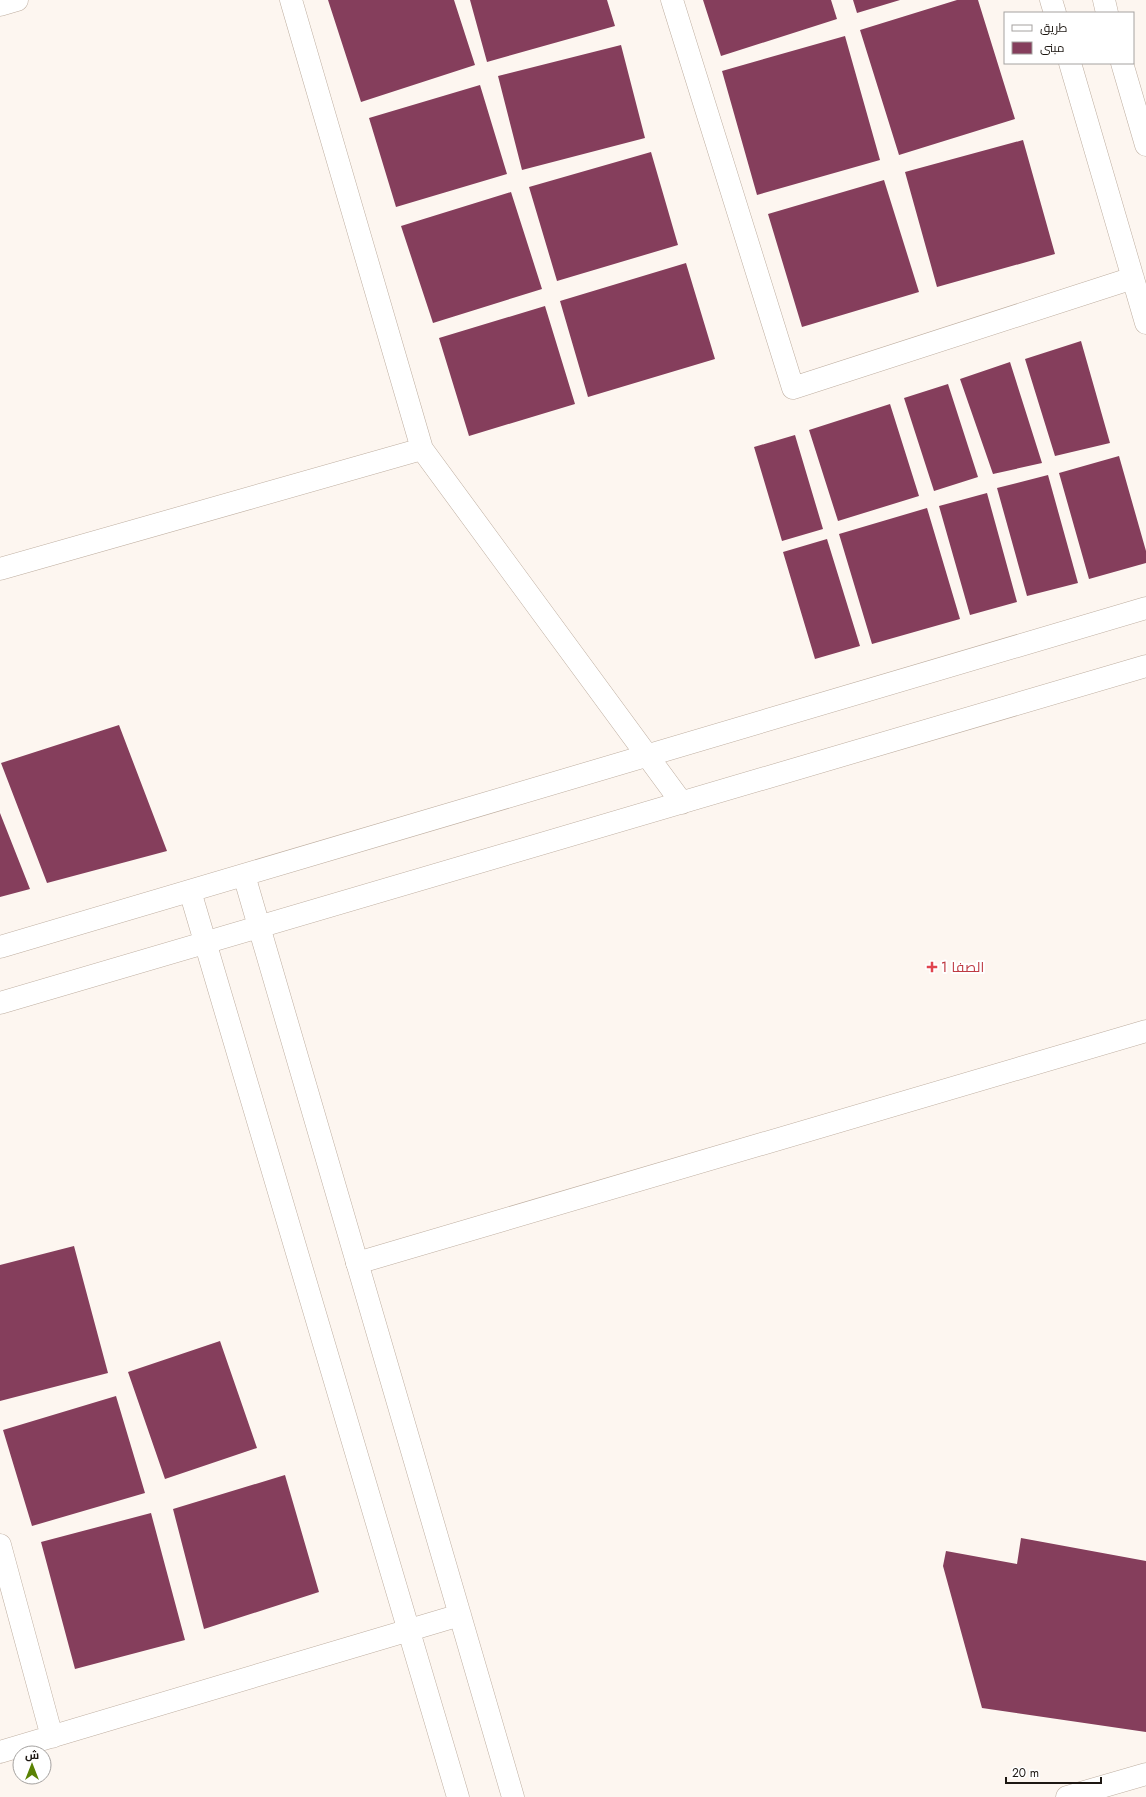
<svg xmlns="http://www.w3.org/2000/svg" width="1146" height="1797" font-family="Jost,Cairo,sans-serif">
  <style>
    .building { fill: #853e5c }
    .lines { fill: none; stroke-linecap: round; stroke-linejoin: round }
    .minor-casing { stroke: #beaea0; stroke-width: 23 }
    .secondary-casing { stroke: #beaea0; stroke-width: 23 }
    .minor { stroke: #fff; stroke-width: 22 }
    .secondary { stroke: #fff; stroke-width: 22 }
    .health-dot { fill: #e0444e; stroke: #fff; stroke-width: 1.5 }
    .labels { text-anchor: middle; stroke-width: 4; stroke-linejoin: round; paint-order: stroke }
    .health-label { font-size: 14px; fill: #be3a42; stroke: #fff; text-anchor: start }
  </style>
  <rect width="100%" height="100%" fill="#fdf6f0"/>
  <!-- building -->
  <path class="building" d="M328,0H454L475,65L361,102Z
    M470,0H607L615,26L487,62Z
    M703,0H831L837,19L721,56Z
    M853,0H900L857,13Z
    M957,0H978L1015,119L899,155L860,30Z
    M845,36L880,160L757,195L722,71Z
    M621,45L645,138L522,170L498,76Z
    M480,85L507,174L396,207L369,118Z
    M1023,140L1055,254L937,287L905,172Z
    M651,152L678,245L557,281L529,187Z
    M884,180L919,292L802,327L768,214Z
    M511,192L542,289L433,323L401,226Z
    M686,263L715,359L588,397L560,301Z
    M545,306L575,404L469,436L439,338Z
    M1081,341L1110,443L1055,456L1025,359Z
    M1010,362L1042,463L993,474L960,379Z
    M948,384L978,477L934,491L904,398Z
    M890,404L919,496L838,521L809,430Z
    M795,435L823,529L782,541L754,447Z
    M1119,456L1146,551V563L1089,579L1059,473Z
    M1048,475L1078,583L1027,596L997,488Z
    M987,493L1017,602L970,615L939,506Z
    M927,508L960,619L872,644L839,534Z
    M827,539L860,646L815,659L783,552Z
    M119,725L167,851L47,883L1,763Z
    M0,813L30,889L0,897Z
    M74,1246L108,1373L0,1401V1265Z
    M220,1341L257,1448L165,1479L128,1372Z
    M116,1396L145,1493L32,1526L3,1430Z
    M285,1475L319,1592L204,1629L173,1509Z
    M151,1513L185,1640L75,1669L41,1542Z
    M1021,1538L1146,1561V1732L982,1708L943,1566L946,1551L1017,1564Z"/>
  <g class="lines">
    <!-- minor casing -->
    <g class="minor-casing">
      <path id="minor" d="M291,0L422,449L682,803
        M672,0L793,388L1133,278
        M1051,0L1055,13
        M1104,0L1107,13
        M0,5L17,0
        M1070,63L1146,323
        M1122,63L1146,145
        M0,569L422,449
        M244,875L513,1797
        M190,891L458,1797
        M0,947L1146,608
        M0,1003L1146,666
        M0,1545L52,1737
        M0,1752L460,1615
        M1067,1797L1146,1774"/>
    </g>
    <!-- secondary casing -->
    <g class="secondary-casing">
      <path id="secondary" d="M357,1263L1146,1031"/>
    </g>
    <!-- minor -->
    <use href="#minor" class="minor"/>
    <!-- secondary -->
    <use href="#secondary" class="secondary"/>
  </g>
  <!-- markers -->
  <path class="health-dot" d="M930 961h4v4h4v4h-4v4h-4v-4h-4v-4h4z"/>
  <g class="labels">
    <!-- health labels -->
    <g class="health-label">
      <text x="941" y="972">الصفا 1</text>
    </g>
  </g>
  <!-- legend -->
  <rect x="1004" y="12" width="130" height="52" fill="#ffffff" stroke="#a5a2a0"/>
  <rect x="1012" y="25" width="20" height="6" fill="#ffffff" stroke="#a5a2a0"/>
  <text x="1040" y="32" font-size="12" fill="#1d1712">طريق</text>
  <rect x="1012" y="42" width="20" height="12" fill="#853e5c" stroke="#a5a2a0"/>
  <text x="1040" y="52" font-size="12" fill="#1d1712">مبنى</text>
  <!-- north arrow -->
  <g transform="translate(32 1765)"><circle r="19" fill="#ffffff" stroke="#a5a2a0"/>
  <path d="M0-3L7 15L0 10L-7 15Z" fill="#5a8203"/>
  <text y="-6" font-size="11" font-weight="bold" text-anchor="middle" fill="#1d1712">ش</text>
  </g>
  <!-- scale -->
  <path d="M1006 1777v6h95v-6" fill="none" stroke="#1d1712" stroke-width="2"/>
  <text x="1012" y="1777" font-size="12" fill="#1d1712" stroke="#ffffff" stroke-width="3" paint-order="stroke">20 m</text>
</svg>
